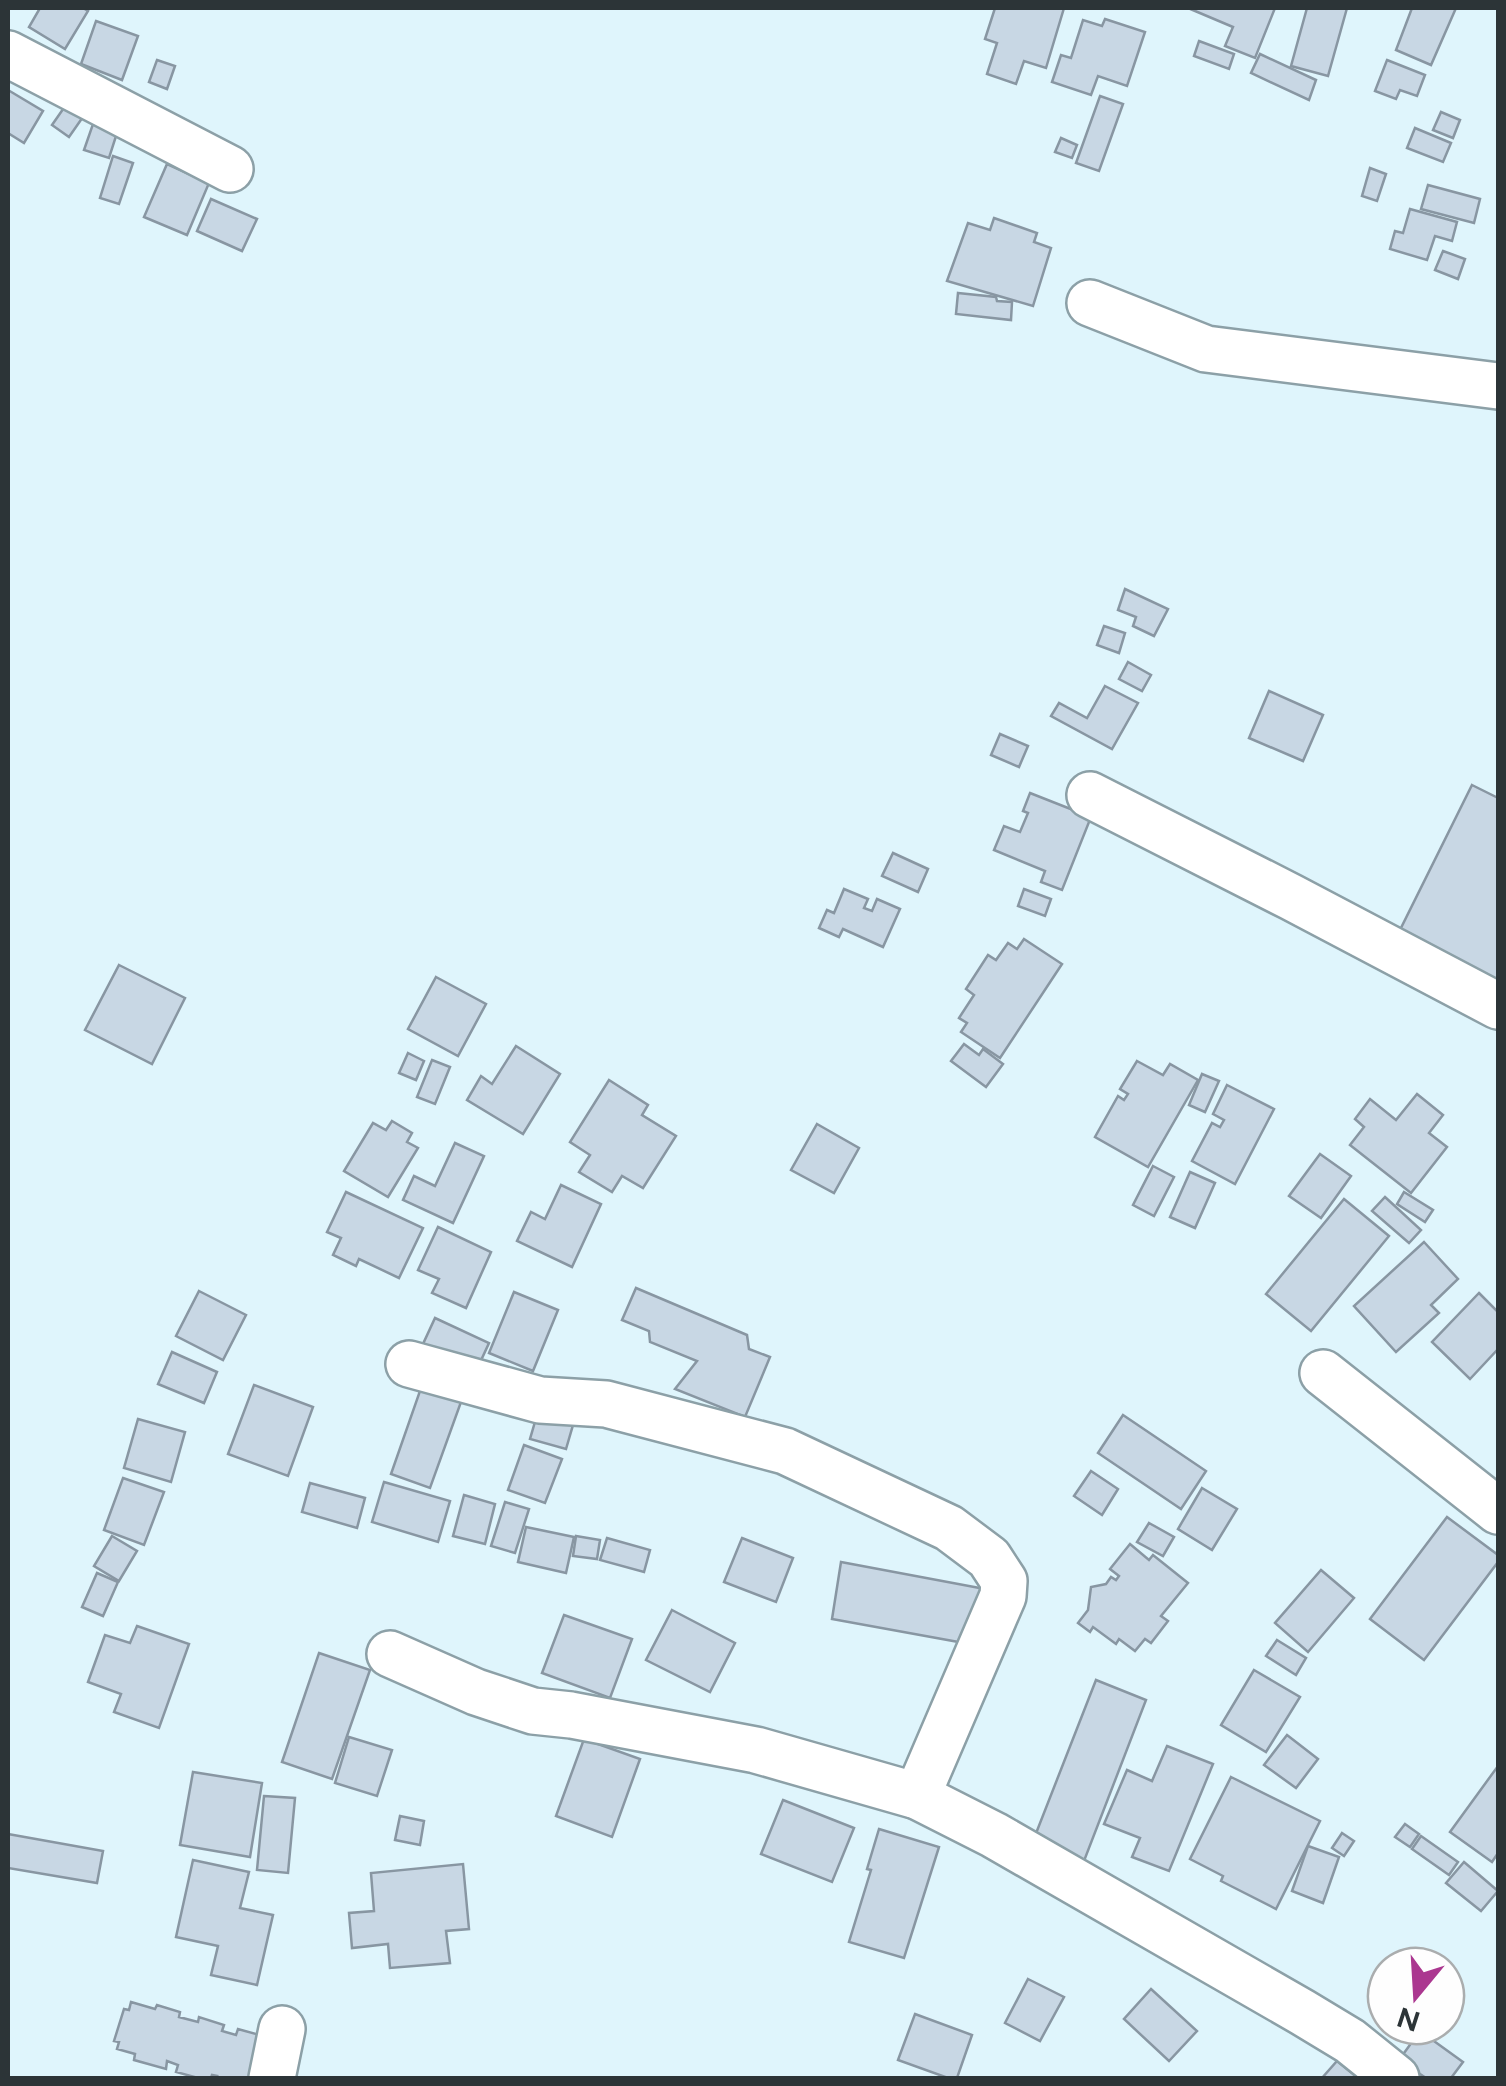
<svg xmlns="http://www.w3.org/2000/svg" width="1506" height="2086" viewBox="0 0 1506 2086" font-family="Figtree,sans-serif">
  <style>
    .building { fill: #c8d7e4; stroke: #8896a2; stroke-width: 2.5 }
    .lines { fill: none; stroke-linecap: round; stroke-linejoin: round }
    .minor-casing { stroke: #8ca0a7; stroke-width: 50 }
    .minor { stroke: #fff; stroke-width: 45 }
  </style>
  <rect width="100%" height="100%" fill="#dff5fc"/>
  <g class="building">
    <polygon points="40,8 83,8 88,11 65,49 29,27"/>
    <polygon points="995,8 1064,8 1046,68 1024,61 1016,84 987,74 997,43 985,39"/>
    <polygon points="1188,8 1275,8 1255,58 1225,46 1233,27"/>
    <polygon points="1307,8 1347,8 1328,76 1291,66"/>
    <polygon points="1412,8 1456,8 1431,65 1396,50"/>
    <polygon points="1105,19 1145,32 1127,86 1098,76 1091,95 1052,82 1061,55 1071,58 1083,20 1102,26"/>
    <polygon points="96,21 138,36 122,80 81,64"/>
    <polygon points="1199,41 1234,54 1229,69 1194,56"/>
    <polygon points="1260,54 1316,80 1309,100 1251,73"/>
    <polygon points="157,60 175,66 167,89 149,82"/>
    <polygon points="1387,60 1425,75 1417,96 1400,90 1396,99 1375,91"/>
    <polygon points="8,90 43,111 24,143 8,133"/>
    <polygon points="1100,96 1123,104 1099,171 1076,163"/>
    <polygon points="68,102 85,114 69,137 52,125"/>
    <polygon points="1441,112 1460,120 1453,138 1433,130"/>
    <polygon points="93,124 117,133 109,158 84,150"/>
    <polygon points="1415,128 1451,143 1443,162 1407,148"/>
    <polygon points="1061,138 1077,145 1072,158 1055,152"/>
    <polygon points="113,156 133,163 119,204 100,198"/>
    <polygon points="167,164 209,183 187,235 144,217"/>
    <polygon points="1370,168 1386,174 1377,201 1362,196"/>
    <polygon points="1428,185 1480,199 1474,223 1421,209"/>
    <polygon points="211,199 257,219 242,251 197,231"/>
    <polygon points="1410,209 1457,222 1452,241 1435,236 1427,260 1390,249 1395,231 1403,233"/>
    <polygon points="994,218 1037,233 1034,242 1051,248 1033,306 947,281 968,223 990,230"/>
    <polygon points="1443,251 1465,259 1458,279 1435,270"/>
    <polygon points="958,293 996,297 997,301 1012,302 1011,320 956,314"/>
    <polygon points="1125,589 1168,609 1154,636 1133,626 1136,617 1118,610"/>
    <polygon points="1104,626 1125,633 1119,653 1097,645"/>
    <polygon points="1128,662 1151,675 1142,691 1119,679"/>
    <polygon points="1105,686 1138,703 1112,749 1051,716 1059,703 1087,718"/>
    <polygon points="1269,691 1323,715 1303,761 1249,738"/>
    <polygon points="1000,734 1028,746 1019,767 991,755"/>
    <polygon points="1472,785 1498,798 1498,984 1398,934"/>
    <polygon points="1030,793 1091,817 1062,890 1041,882 1045,871 994,850 1004,826 1020,832 1028,813 1023,811"/>
    <polygon points="893,853 928,869 918,892 882,876"/>
    <polygon points="844,889 868,899 864,908 872,911 877,899 900,909 883,947 843,929 839,937 819,928 827,910 834,913"/>
    <polygon points="1024,889 1051,899 1045,916 1018,906"/>
    <polygon points="1024,939 1062,964 1000,1058 961,1032 967,1023 959,1018 974,995 966,989 988,955 996,960 1008,943 1017,949"/>
    <polygon points="119,965 185,998 152,1064 85,1030"/>
    <polygon points="436,977 486,1004 458,1056 408,1029"/>
    <polygon points="964,1044 979,1055 983,1049 1003,1064 986,1087 951,1061"/>
    <polygon points="516,1046 560,1074 523,1134 467,1100 481,1076 492,1084"/>
    <polygon points="408,1053 424,1061 416,1080 399,1073"/>
    <polygon points="432,1060 450,1067 435,1104 417,1097"/>
    <polygon points="1137,1061 1163,1075 1170,1064 1198,1080 1148,1167 1095,1137 1118,1096 1124,1100 1128,1094 1120,1089"/>
    <polygon points="1202,1074 1219,1081 1205,1112 1189,1105"/>
    <polygon points="609,1080 648,1105 642,1115 676,1136 643,1188 622,1176 612,1192 579,1172 590,1155 570,1142"/>
    <polygon points="1227,1085 1274,1109 1235,1184 1192,1161 1212,1123 1220,1127 1224,1120 1213,1114"/>
    <polygon points="1417,1094 1443,1115 1429,1133 1447,1147 1411,1193 1350,1145 1364,1127 1355,1119 1370,1099 1396,1120"/>
    <polygon points="392,1121 412,1133 407,1142 418,1148 388,1197 344,1171 373,1123 386,1130"/>
    <polygon points="817,1124 859,1148 834,1193 791,1170"/>
    <polygon points="455,1143 484,1156 453,1223 403,1200 414,1176 435,1186"/>
    <polygon points="1320,1154 1351,1176 1321,1218 1289,1196"/>
    <polygon points="1153,1166 1174,1177 1154,1216 1133,1205"/>
    <polygon points="1190,1172 1215,1183 1195,1228 1170,1217"/>
    <polygon points="561,1185 601,1204 572,1267 517,1241 531,1212 545,1219"/>
    <polygon points="346,1192 423,1228 399,1278 359,1259 356,1266 333,1255 341,1238 327,1232"/>
    <polygon points="1404,1192 1433,1210 1425,1222 1397,1204"/>
    <polygon points="1385,1197 1421,1230 1409,1243 1372,1211"/>
    <polygon points="1344,1199 1389,1236 1311,1331 1266,1294"/>
    <polygon points="438,1227 491,1252 466,1308 432,1293 439,1279 418,1270"/>
    <polygon points="1424,1242 1458,1279 1431,1305 1439,1313 1396,1352 1354,1306"/>
    <polygon points="636,1288 747,1335 749,1349 770,1357 745,1417 675,1389 697,1361 650,1342 649,1331 622,1320"/>
    <polygon points="199,1291 246,1315 223,1360 176,1336"/>
    <polygon points="514,1292 558,1310 533,1371 489,1353"/>
    <polygon points="1479,1293 1498,1312 1498,1349 1470,1379 1432,1342"/>
    <polygon points="435,1318 489,1343 477,1369 423,1344"/>
    <polygon points="172,1352 217,1372 204,1403 158,1384"/>
    <polygon points="254,1385 313,1407 288,1476 228,1454"/>
    <polygon points="421,1388 461,1402 430,1488 391,1474"/>
    <polygon points="537,1415 573,1425 566,1449 530,1439"/>
    <polygon points="1123,1415 1206,1471 1181,1509 1098,1453"/>
    <polygon points="138,1419 185,1432 171,1482 124,1468"/>
    <polygon points="524,1445 562,1459 545,1503 508,1490"/>
    <polygon points="1091,1471 1118,1489 1102,1515 1074,1496"/>
    <polygon points="123,1478 164,1492 144,1545 104,1530"/>
    <polygon points="384,1482 450,1501 438,1542 372,1522"/>
    <polygon points="310,1483 365,1498 357,1528 302,1512"/>
    <polygon points="1202,1488 1237,1509 1212,1550 1178,1529"/>
    <polygon points="464,1495 495,1504 485,1544 453,1536"/>
    <polygon points="505,1502 529,1509 515,1553 491,1546"/>
    <polygon points="1447,1517 1498,1555 1498,1562 1424,1660 1370,1619"/>
    <polygon points="1149,1523 1174,1537 1163,1556 1137,1542"/>
    <polygon points="526,1527 574,1537 566,1573 518,1562"/>
    <polygon points="112,1536 137,1551 119,1581 94,1566"/>
    <polygon points="576,1536 600,1540 597,1559 573,1556"/>
    <polygon points="607,1538 650,1550 644,1572 600,1560"/>
    <polygon points="742,1538 793,1558 776,1602 724,1582"/>
    <polygon points="1130,1544 1149,1560 1153,1555 1188,1583 1161,1616 1168,1621 1151,1643 1145,1639 1135,1651 1119,1639 1116,1644 1093,1627 1090,1632 1078,1623 1088,1610 1091,1587 1106,1584 1111,1577 1116,1580 1119,1576 1110,1569"/>
    <polygon points="841,1562 985,1589 975,1645 832,1619"/>
    <polygon points="1321,1570 1354,1598 1308,1652 1275,1623"/>
    <polygon points="97,1573 118,1582 103,1616 82,1607"/>
    <polygon points="672,1610 735,1643 710,1692 646,1660"/>
    <polygon points="564,1615 632,1639 610,1698 542,1673"/>
    <polygon points="137,1626 189,1644 159,1728 114,1712 121,1694 88,1682 105,1635 130,1643"/>
    <polygon points="1277,1640 1306,1658 1296,1675 1266,1656"/>
    <polygon points="319,1653 370,1670 332,1779 282,1762"/>
    <polygon points="1254,1670 1300,1697 1266,1752 1221,1725"/>
    <polygon points="1096,1680 1146,1700 1084,1861 1033,1841"/>
    <polygon points="1287,1735 1318,1759 1296,1788 1264,1765"/>
    <polygon points="349,1737 392,1750 377,1796 335,1783"/>
    <polygon points="584,1739 640,1759 612,1837 556,1816"/>
    <polygon points="1167,1746 1213,1764 1169,1871 1132,1857 1140,1838 1104,1824 1127,1770 1152,1781"/>
    <polygon points="1498,1766 1498,1853 1492,1862 1450,1832"/>
    <polygon points="193,1772 262,1783 250,1857 180,1845"/>
    <polygon points="1231,1777 1320,1821 1276,1909 1221,1881 1223,1876 1190,1859"/>
    <polygon points="264,1796 295,1798 288,1873 257,1870"/>
    <polygon points="783,1800 854,1828 832,1882 761,1854"/>
    <polygon points="400,1816 424,1821 420,1845 395,1840"/>
    <polygon points="1405,1824 1419,1834 1410,1847 1395,1837"/>
    <polygon points="879,1829 939,1847 904,1958 849,1942 871,1870 867,1869"/>
    <polygon points="1342,1833 1354,1841 1344,1856 1332,1848"/>
    <polygon points="8,1834 103,1851 97,1883 8,1868"/>
    <polygon points="1421,1836 1458,1862 1449,1875 1412,1849"/>
    <polygon points="1308,1846 1339,1857 1323,1903 1292,1891"/>
    <polygon points="193,1860 249,1872 240,1908 273,1915 257,1985 211,1975 218,1946 176,1937"/>
    <polygon points="1464,1862 1498,1891 1481,1911 1446,1883"/>
    <polygon points="463,1864 469,1929 446,1931 450,1963 390,1968 388,1944 352,1948 349,1913 374,1911 371,1873"/>
    <polygon points="1028,1979 1064,1997 1040,2041 1005,2023"/>
    <polygon points="1151,1989 1197,2031 1169,2061 1124,2019"/>
    <polygon points="131,2002 155,2009 157,2005 180,2012 179,2017 198,2022 199,2017 224,2025 222,2031 236,2035 238,2029 263,2036 250,2078 216,2078 217,2076 212,2075 211,2078 198,2078 176,2072 178,2065 167,2061 166,2069 134,2060 135,2054 117,2049 119,2042 114,2041 124,2009 129,2010"/>
    <polygon points="915,2014 972,2035 957,2078 948,2078 898,2060"/>
    <polygon points="1420,2031 1463,2062 1451,2078 1426,2078 1399,2060"/>
    <polygon points="1337,2061 1358,2078 1322,2078"/>
  </g>
  <g class="lines">
    <g class="minor-casing">
      <g id="minor">
        <polyline points="8,54 230,169"/>
        <polyline points="1090,303 1206,349 1498,386"/>
        <polyline points="1090,795 1291,897 1498,1006"/>
        <polyline points="409,1364 540,1400 606,1404 785,1451 949,1528 989,1558 1004,1581 1003,1596 917,1796"/>
        <polyline points="1323,1373 1498,1511"/>
        <polyline points="390,1654 476,1692 533,1711 571,1715 756,1750 917,1796 994,1835 1302,2012 1350,2041 1396,2078"/>
        <polyline points="272,2078 282,2029"/>
      </g>
    </g>
    <use href="#minor" class="minor"/>
  </g>
  <rect width="1506" height="2086" fill="none" stroke="#2c3437" stroke-width="20"/>
  <g transform="translate(1416 1996) rotate(198)"><circle r="48" fill="#fefefe" stroke="#aaadae" stroke-width="2.5"/>
  <path d="M0-8L18 38L0 25L-18 38Z" fill="#ab3790"/>
  <text y="-15" font-size="28" font-weight="bold" text-anchor="middle" fill="#2c3437">N</text>
  </g>
</svg>
